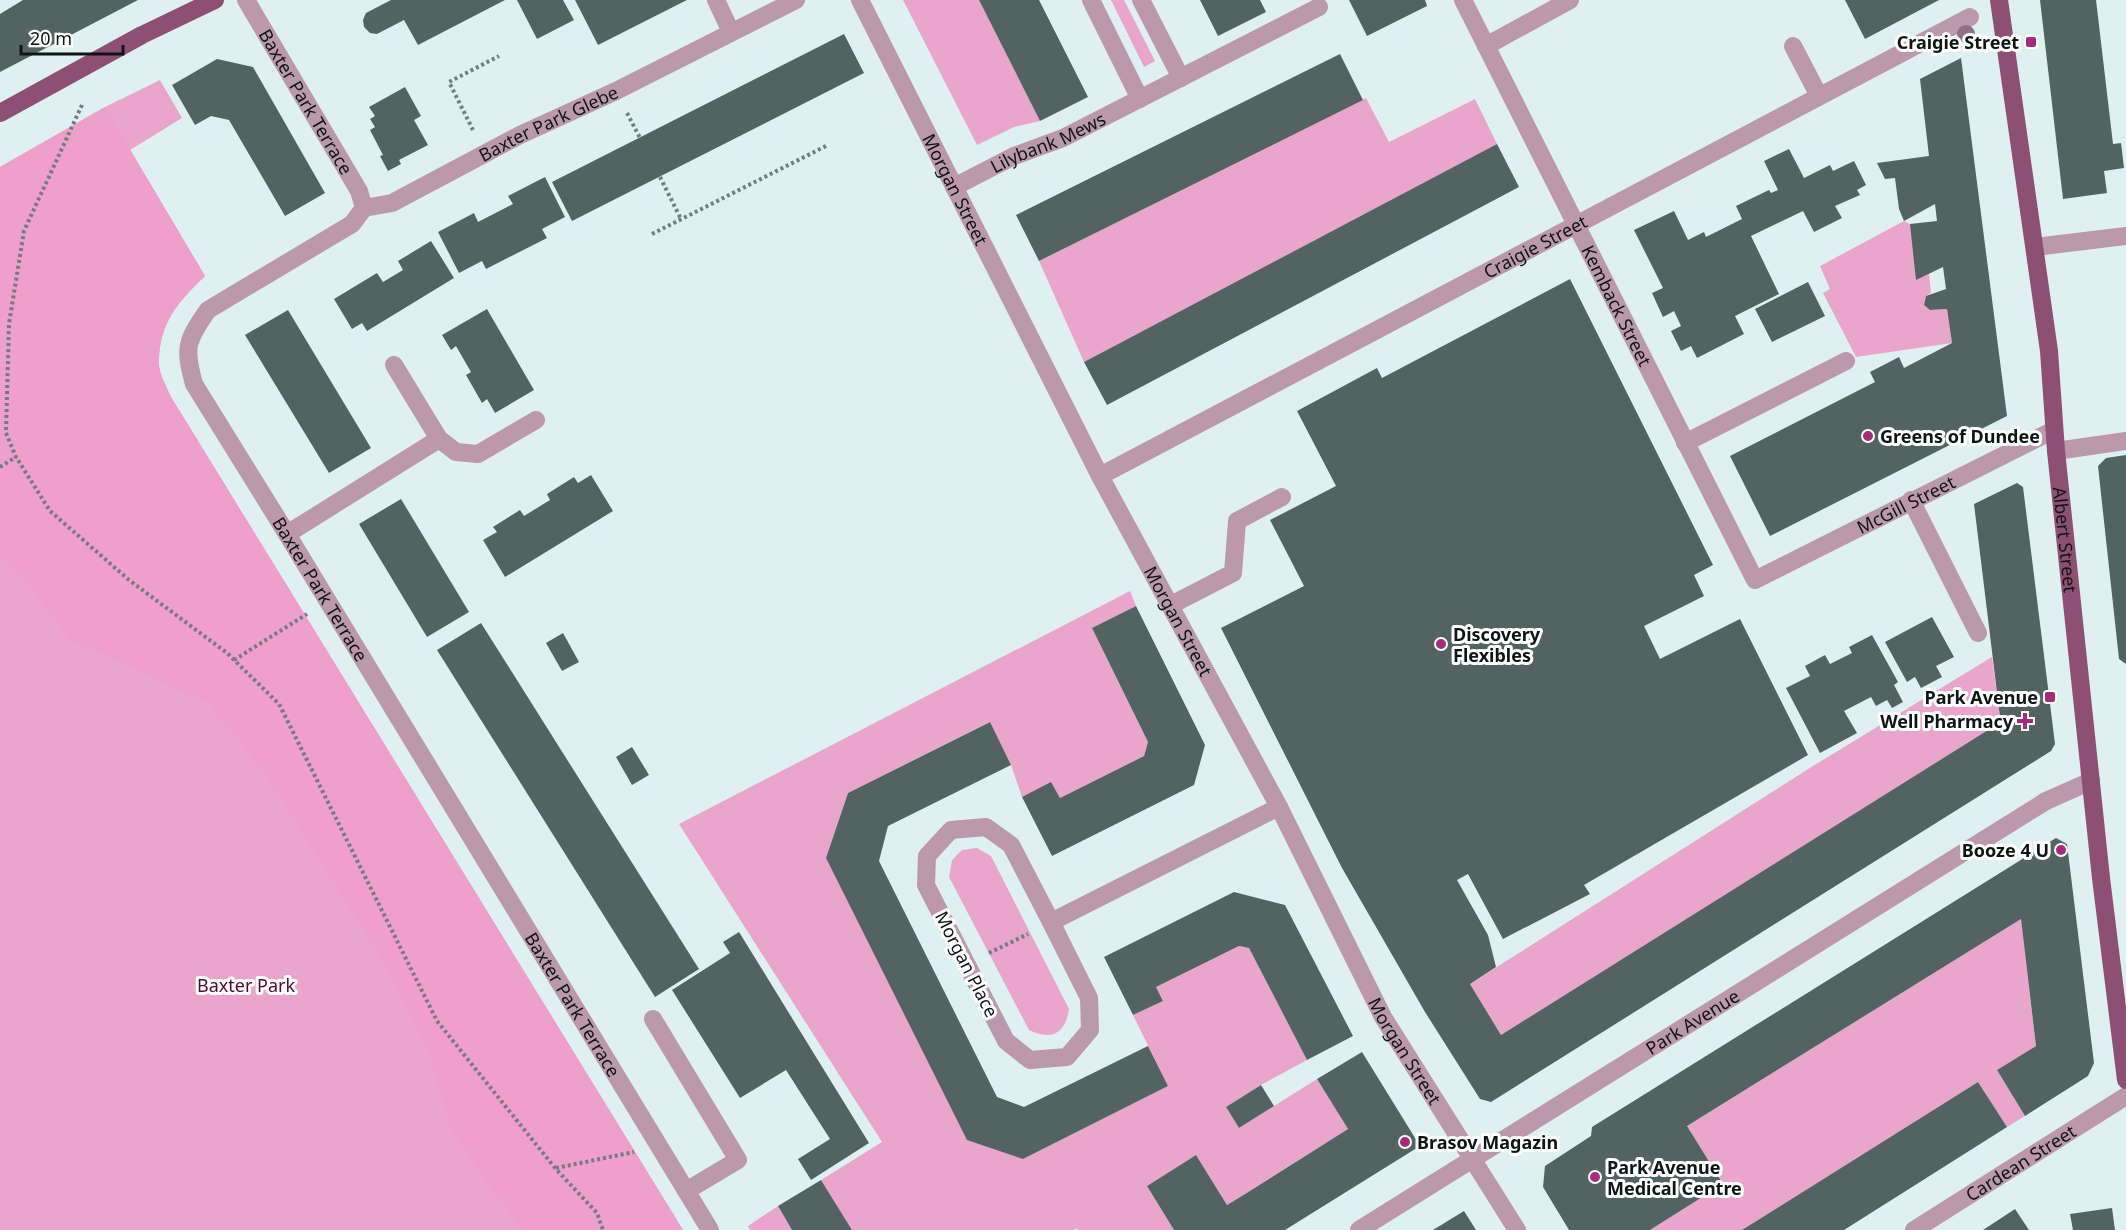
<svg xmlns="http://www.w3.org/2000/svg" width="2126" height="1230" viewBox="0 0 2126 1230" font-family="'Noto Sans',sans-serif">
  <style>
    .green { fill: #e9a5cb }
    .forest { fill: #ef9fcc }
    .building { fill: #526362 }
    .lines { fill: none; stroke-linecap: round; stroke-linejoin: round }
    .path { stroke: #717e7d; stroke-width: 4; stroke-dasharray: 3 3; stroke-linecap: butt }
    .minor { stroke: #bb98ab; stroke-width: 18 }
    .major { stroke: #8d5074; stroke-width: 18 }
    .tree { fill: #8f718b }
    .poi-dot { fill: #a72b7d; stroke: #fff; stroke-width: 2 }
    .labels { text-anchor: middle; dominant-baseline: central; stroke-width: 6; stroke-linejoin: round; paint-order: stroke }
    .poi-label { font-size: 18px; font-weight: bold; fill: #0f1515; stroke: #fff; text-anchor: end }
    .street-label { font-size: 18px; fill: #0f1515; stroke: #fff }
    .park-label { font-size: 18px; fill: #4f0838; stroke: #fff }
  </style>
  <rect width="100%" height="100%" fill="#def1f0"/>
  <g class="green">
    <polygon points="903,0 979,0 1040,121 1014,127 977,145"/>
    <polygon points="1111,0 1124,0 1155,61 1144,67"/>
    <path d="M160,80l22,38 -52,32 75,126c-28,27 -47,48 -46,90 1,9 8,22 12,31l512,833h-683v-1063l105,-60z"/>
    <polygon points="1366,98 1389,142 1475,99 1497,144 1084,362 1039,261"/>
    <polygon points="1904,221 1910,224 1929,274 1931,293 1926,296 1924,305 1931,310 1947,309 1952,343 1856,357 1823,293 1830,289 1820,266"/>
    <polygon points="1130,591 1136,606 1092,628 1148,742 1144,756 1060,798 1051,783 1022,797 1011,765 989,722 848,793 826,858 1023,1159 1168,1086 1133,1015 1163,1001 1156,987 1239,946 1249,948 1307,1060 1261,1085 1226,1107 1239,1128 1317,1079 1348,1129 1227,1205 1196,1155 1147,1186 1174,1230 1078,1230 1077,1228 1074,1230 852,1230 821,1180 882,1142 679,824"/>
    <polygon points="1992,657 2000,717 1996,725 1501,1035 1470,984 1813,766"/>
    <path d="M977,848l14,8 78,153c-4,25 -17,32 -40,21l-80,-153 3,-17 10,-10z"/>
    <polygon points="2021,919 2036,1046 1997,1070 2025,1116 2007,1127 1978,1082 1742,1230 1650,1230 1723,1184 1687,1126"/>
    <polygon points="778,1206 792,1230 750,1230 748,1226"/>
  </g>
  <path class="forest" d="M105,107l100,169c-28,27 -47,48 -46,90 1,9 8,22 12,31l512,833h-160l-29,-38 -43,-64 -21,-74 -42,-85 -123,-196 -57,-70 -139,-64 -44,-58 -25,-27v-387z"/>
  <g class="building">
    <polygon points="23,0 138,0 0,72 0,14"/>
    <polygon points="391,0 505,0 418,45 404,20 377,34 370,33 364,27 363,20 366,13"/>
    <polygon points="517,0 563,0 574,20 537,39"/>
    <polygon points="575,0 687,0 598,45"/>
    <polygon points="979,0 1039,0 1088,97 1040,121"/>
    <polygon points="1200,0 1260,0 1266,12 1218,36"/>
    <polygon points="1349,0 1425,0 1427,6 1367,36"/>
    <polygon points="1845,0 1939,0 1865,39"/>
    <polygon points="2040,0 2096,0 2113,144 2121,143 2124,168 2104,171 2107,193 2063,199"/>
    <polygon points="844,34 864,73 572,221 552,182"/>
    <polygon points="1340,54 1363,100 1039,261 1016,215"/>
    <polygon points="1961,58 2007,416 1770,536 1730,456 1875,382 1870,372 1899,357 1904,368 1952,343 1947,309 1930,310 1924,305 1926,296 1946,289 1943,267 1916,280 1910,224 1937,221 1935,204 1904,221 1899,209 1895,178 1885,179 1877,163 1929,156 1920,79"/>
    <polygon points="217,59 253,67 325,193 285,216 229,120 211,116 195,125 172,85"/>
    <polygon points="405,87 421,116 414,120 428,145 399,160 401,164 388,171 380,156 383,155 370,130 375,127 370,119 375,116 369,107"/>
    <polygon points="1497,144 1519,187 1107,405 1084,362"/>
    <polygon points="1789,149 1804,178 1830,165 1833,171 1854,161 1866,185 1857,190 1860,195 1835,206 1842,218 1814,232 1803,211 1751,236 1779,294 1735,316 1744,334 1697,358 1691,346 1681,351 1671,331 1681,326 1674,311 1663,317 1652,293 1663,288 1634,230 1674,211 1688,240 1704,232 1706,237 1742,219 1736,206 1769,190 1771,193 1778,190 1764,161"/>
    <polygon points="545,177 565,217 542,229 547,238 486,269 482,261 459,273 438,232 474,213 478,222 513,204 508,196"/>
    <polygon points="431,241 454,278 367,331 362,323 352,329 334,299 377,273 383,282 403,270 398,261"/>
    <polygon points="1570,279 1713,565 1694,575 1704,596 1644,626 1660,659 1740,619 1808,755 1584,885 1590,894 1503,939 1468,874 1457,880 1488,935 1496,967 1470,984 1501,1035 1996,725 2000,717 1974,504 2017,483 2023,487 2055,744 2051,751 1491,1102 1480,1099 1425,1012 1342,868 1221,628 1304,586 1270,520 1336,486 1297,411 1377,368 1382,378"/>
    <polygon points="1808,282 1825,316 1772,342 1755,309"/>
    <polygon points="487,309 534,390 495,413 487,399 482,403 466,375 471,372 456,346 451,350 442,335"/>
    <polygon points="288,310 371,448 329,473 245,335"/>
    <polygon points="2126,455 2126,664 2119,659 2098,466 2106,458"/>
    <polygon points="591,475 613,511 505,577 483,540 497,532 493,527 520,510 524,516 550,500 547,494 574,477 578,483"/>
    <polygon points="401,499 469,612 427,637 359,524"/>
    <polygon points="1136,606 1205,745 1194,785 1052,856 1022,797 1051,782 1060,798 1144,756 1148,742 1092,628"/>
    <polygon points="1932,617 1954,657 1936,666 1942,677 1921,688 1915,677 1907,682 1885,642"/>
    <polygon points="481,623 699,969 655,997 437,650"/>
    <polygon points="563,633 579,662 562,671 546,643"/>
    <polygon points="1872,635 1898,682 1894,685 1903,702 1892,708 1887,700 1876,706 1871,697 1844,711 1857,733 1820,753 1786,688 1810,676 1805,666 1825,655 1830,664 1852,653 1849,647"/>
    <polygon points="990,722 1011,765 888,826 879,861 997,1097 1024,1107 1148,1046 1168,1086 1023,1159 967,1140 826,858 848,793"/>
    <polygon points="632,747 649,775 632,785 616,757"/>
    <polygon points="2056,838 2067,844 2094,1063 2088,1076 2025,1116 1997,1070 2036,1046 2021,919 1687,1126 1723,1184 1650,1230 1569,1230 1543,1187 1545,1166 1591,1136 1592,1127"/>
    <polygon points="1234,892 1285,905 1353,1036 1307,1060 1249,948 1239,946 1156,987 1163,1001 1133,1015 1104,957"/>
    <polygon points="739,932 869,1143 811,1180 798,1159 830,1139 786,1070 740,1098 672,990 730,953 723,942"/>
    <polygon points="1362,1052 1420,1146 1285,1230 1174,1230 1147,1186 1196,1155 1227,1205 1245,1194 1348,1129 1317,1079"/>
    <polygon points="1978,1082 2007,1127 1844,1230 1742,1230"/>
    <polygon points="1261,1085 1274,1106 1239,1128 1226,1107"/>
    <polygon points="821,1180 852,1230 792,1230 778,1206"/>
    <polygon points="2112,1208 2115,1230 2073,1230 2070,1214"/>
    <polygon points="2015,1209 2029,1230 1983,1230"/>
    <polygon points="1464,1211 1476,1230 1433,1230"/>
  </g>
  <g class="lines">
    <g class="path">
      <polyline points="82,105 24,231 9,324 6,433 16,457 50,511 129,580 227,653 279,704 437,1021 555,1168 597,1213 603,1230"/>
      <polyline points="627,113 640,138"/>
      <polyline points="473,130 449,82 499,56"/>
      <polyline points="660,177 681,219"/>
      <polyline points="652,234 826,146"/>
      <polyline points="0,467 16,457"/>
      <polyline points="234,660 307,614"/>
      <polyline points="989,953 1028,934"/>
      <polyline points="556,1168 634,1152"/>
    </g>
    <g class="minor">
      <path id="s1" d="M246,0l113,191 5,17 -12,16 -144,86c-22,31 -24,38 -14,74l93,150 423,696"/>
      <polyline points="716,0 731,32"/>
      <path id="s2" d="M860,0l240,476 179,331 104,210 134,213"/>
      <polyline points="1091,0 1140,99"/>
      <polyline points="1141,0 1181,78"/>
      <path id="s3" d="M1463,0l292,580 299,-150"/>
      <polyline points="1486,46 1570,0"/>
      <polyline points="1793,46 1819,96"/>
      <path id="s4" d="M954,187l60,-31 49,-18 256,-131"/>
      <path id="s5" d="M364,208l28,-5 128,-68 96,-44 180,-91"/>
      <polyline points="2035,247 2126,236"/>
      <polyline points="394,365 439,439"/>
      <polyline points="1685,443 1846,361"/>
      <polyline points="2056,451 2126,441"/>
      <path id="s6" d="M1100,476l870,-459"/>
      <polyline points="1911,500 1978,633"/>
      <polyline points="287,534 439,439 456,452 478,454 536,420"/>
      <polyline points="1171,605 1233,573 1237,521 1282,497"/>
      <polygon points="986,827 1011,845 1051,922 1089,998 1090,1030 1067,1057 1030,1060 1006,1041 926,885 927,856 951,830"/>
      <polyline points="1051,922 1279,807"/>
      <polyline points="653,1019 738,1160 686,1191"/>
      <path id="s7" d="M1359,1230l687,-429 45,-20"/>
      <path id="s8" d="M1914,1230l212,-134"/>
    </g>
    <g class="major">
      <path id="s9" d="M1999,0l50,351 7,100 45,427 25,202"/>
      <polyline points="0,113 142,35 215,0"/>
    </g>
  </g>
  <circle class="tree" cx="1966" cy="34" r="9"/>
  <g class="poi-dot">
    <rect x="2025" y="36" width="12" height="12" rx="3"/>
    <circle cx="1868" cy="436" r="6"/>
    <circle cx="1441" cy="644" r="6"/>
    <rect x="2044" y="691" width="12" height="12" rx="3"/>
    <path d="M2022 712h6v6h6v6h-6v6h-6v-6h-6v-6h6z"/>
    <circle cx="2061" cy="850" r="6"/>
    <circle cx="1405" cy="1142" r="6"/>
    <circle cx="1595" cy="1177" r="6"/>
  </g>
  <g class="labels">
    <g class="poi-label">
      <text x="2019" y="42">Craigie Street</text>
      <text x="1880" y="436" text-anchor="start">Greens of Dundee</text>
      <text x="1453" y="634" text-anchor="start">Discovery<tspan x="1453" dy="21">Flexibles</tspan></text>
      <text x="2038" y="697">Park Avenue</text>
      <text x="2013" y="721">Well Pharmacy</text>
      <text x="2049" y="850">Booze 4 U</text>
      <text x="1417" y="1142" text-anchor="start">Brasov Magazin</text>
      <text x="1607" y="1167" text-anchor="start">Park Avenue<tspan x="1607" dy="21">Medical Centre</tspan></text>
    </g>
    <g class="street-label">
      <text stroke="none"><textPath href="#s1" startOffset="118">Baxter Park Terrace</textPath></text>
      <text stroke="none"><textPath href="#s5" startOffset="204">Baxter Park Glebe</textPath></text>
      <text stroke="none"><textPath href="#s4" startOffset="104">Lilybank Mews</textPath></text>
      <text stroke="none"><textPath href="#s2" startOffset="212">Morgan Street</textPath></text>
      <text stroke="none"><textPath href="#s6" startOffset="492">Craigie Street</textPath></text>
      <text stroke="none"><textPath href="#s3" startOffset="342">Kemback Street</textPath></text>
      <text stroke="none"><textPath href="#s3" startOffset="818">McGill Street</textPath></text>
      <text stroke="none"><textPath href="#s9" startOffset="544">Albert Street</textPath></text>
      <text stroke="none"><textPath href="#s1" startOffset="748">Baxter Park Terrace</textPath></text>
      <text stroke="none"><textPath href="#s2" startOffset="698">Morgan Street</textPath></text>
      <text transform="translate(967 964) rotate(63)">Morgan Place</text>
      <text stroke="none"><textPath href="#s1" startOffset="1234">Baxter Park Terrace</textPath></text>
      <text stroke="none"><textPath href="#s7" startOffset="393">Park Avenue</textPath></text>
      <text stroke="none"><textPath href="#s2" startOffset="1184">Morgan Street</textPath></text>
      <text stroke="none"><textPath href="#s8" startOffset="126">Cardean Street</textPath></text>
    </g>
    <g class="park-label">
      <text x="246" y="985">Baxter Park</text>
    </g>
  </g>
  <path d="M21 45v9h102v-9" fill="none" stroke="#0f1515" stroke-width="3"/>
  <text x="30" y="45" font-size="18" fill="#0f1515" stroke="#ffffff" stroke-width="4.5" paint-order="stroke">20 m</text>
</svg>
